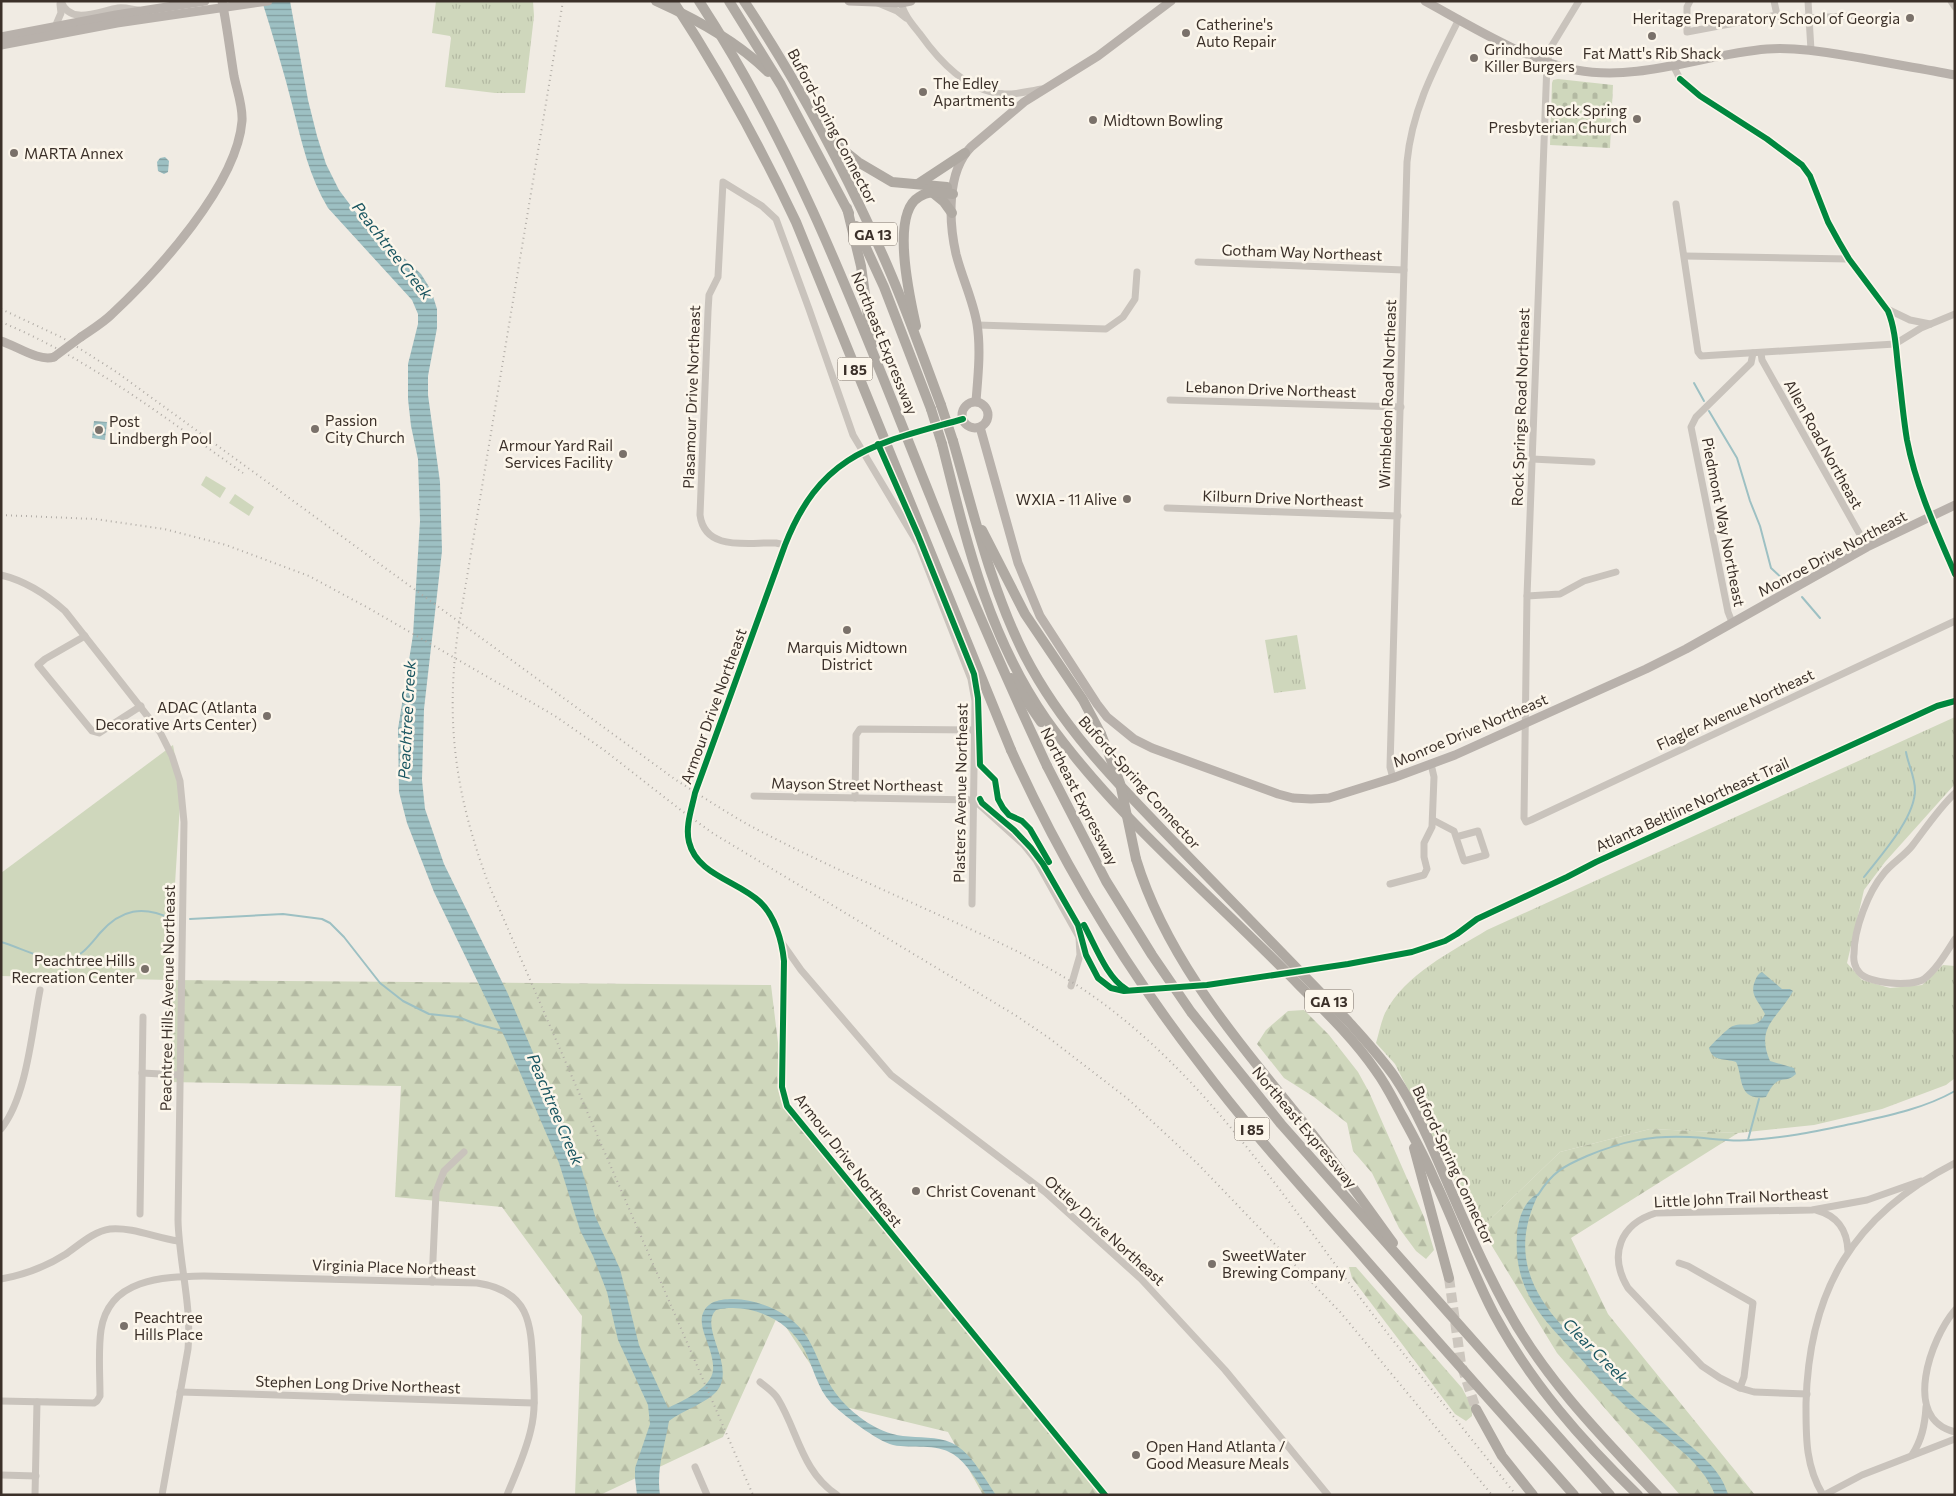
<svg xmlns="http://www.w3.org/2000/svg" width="1956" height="1496" viewBox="0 0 1956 1496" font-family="Commissioner,sans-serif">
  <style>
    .grass { fill: url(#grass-tufts) }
    .forest { fill: url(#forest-firs) }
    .cemetery { fill: url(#cemetery-stones) }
    .park { fill: #cfd7bc }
    .water { fill: url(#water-rules) }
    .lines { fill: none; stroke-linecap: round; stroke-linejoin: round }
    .stream { stroke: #9dc0c3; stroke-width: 2 }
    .highway-tunnel { stroke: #ccc6be; stroke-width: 10; stroke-dasharray: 10 5; stroke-linecap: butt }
    .minor { stroke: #c9c3bc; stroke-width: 7 }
    .major { stroke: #b8b1ab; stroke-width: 9 }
    .highway { stroke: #afa9a2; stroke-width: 10 }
    .rail { stroke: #b1aca6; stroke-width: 2; stroke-dasharray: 1 4; stroke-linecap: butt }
    .major-bridge { stroke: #b8b1ab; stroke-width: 9 }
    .highway-bridge { stroke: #afa9a2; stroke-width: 10 }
    .cycleway-casing { stroke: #fcf6eb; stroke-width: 9 }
    .cycleway { stroke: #00873e; stroke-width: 6 }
    .poi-dot { fill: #7a716a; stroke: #fcf6eb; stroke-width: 2 }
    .labels { text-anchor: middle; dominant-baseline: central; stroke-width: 5; stroke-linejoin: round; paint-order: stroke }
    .shield { fill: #fcf6eb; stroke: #756b63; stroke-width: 1 }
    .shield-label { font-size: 14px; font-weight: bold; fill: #3b3029 }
    .poi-label { font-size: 15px; fill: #3b3029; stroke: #fcf6eb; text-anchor: start }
    .street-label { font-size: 15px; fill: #3b3029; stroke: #fcf6eb }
    .water-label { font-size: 16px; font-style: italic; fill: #1a5661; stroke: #fcf6eb }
  </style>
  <defs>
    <pattern id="grass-tufts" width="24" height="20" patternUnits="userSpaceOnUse" patternTransform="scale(1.25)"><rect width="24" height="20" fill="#cfd7bc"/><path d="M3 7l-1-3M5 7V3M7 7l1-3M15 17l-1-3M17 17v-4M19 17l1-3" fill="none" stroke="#b3b9a2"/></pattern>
    <pattern id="forest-firs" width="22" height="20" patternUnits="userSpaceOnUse" patternTransform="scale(1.25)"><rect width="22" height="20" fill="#cfd7bc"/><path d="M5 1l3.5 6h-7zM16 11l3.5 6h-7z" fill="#b3b9a2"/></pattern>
    <pattern id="cemetery-stones" width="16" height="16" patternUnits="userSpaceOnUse" patternTransform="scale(1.25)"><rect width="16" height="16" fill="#cfd7bc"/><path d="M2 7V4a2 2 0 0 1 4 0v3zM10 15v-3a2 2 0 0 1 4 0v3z" fill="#b3b9a2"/></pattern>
    <pattern id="water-rules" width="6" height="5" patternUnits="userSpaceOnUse" patternTransform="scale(1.25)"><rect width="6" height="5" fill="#9dc0c3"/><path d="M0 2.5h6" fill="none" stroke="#819c9e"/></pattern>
  </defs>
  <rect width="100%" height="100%" fill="#f0ebe3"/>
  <g class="grass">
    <polygon points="436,1 533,1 534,16 525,93 495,93 445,87 451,38 450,36 432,33"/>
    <polygon points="1297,635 1306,689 1274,693 1265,640"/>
    <path d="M1955,717v67l-70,78 -21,28 -17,73 15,17 28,8 32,-3 21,-20 12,1v112l-9,7 -64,24 -68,16 -76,8 -88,-4 -90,23 -79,76 -16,-27 -70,-137 -19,-21c3,-10 5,-21 9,-30 20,-39 66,-61 102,-83z"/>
  </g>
  <g class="forest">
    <polygon points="169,980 771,985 786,1109 1100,1495 983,1495 948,1432 837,1405 778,1315 723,1437 600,1495 575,1495 582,1316 502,1207 395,1197 401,1086 167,1082"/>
    <polygon points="1304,1010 1329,1035 1358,1072 1369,1092 1424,1217 1434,1250 1426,1259 1416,1251 1399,1228 1372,1173 1353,1151 1347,1123 1314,1097 1284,1078 1257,1044 1266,1030 1288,1011"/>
    <polygon points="1650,1129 1738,1133 1571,1238 1608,1314 1755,1495 1680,1495 1557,1353 1481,1228 1560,1152"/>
    <polygon points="1349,1267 1356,1267 1462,1388 1472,1407 1472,1416 1466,1421 1455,1414 1352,1278"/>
  </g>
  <polygon class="cemetery" points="1558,79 1613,85 1610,148 1550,145 1552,83 1553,80"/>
  <g class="park">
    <polygon points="206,476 226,488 220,498 201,485"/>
    <polygon points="235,494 254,507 249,516 229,503"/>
    <polygon points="173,745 181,788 169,980 1,976 1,873"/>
  </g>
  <g class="water">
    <path d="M262,1h28l18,99 9,36 9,28 13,26 18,24 64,60 10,16 6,19v19l-9,48v19l12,87 2,69 -18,158 -2,71 3,29 19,55 64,130 71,166 16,56 25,53 19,76 29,63c14,-7 44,-20 45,-38 1,-12 -5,-25 -9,-37 -2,-7 -4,-15 0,-22 6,-11 19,-12 30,-12 27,1 59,15 73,38 10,16 15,35 25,51 15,23 44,45 71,48 16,2 34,0 49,7 20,10 32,35 44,52h-10c-9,-14 -19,-32 -33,-41 -18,-11 -40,-5 -60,-9 -16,-4 -50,-30 -62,-42 -14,-15 -18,-37 -27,-54 -16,-30 -55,-47 -88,-39 -18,18 22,57 0,82 -10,11 -34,19 -47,29 -4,24 -13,49 -9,74h-23l-2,-17v-10l15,-44 -2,-19 -30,-65 -11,-48 -14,-36 -13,-26 -21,-67 -53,-123 -72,-148 -27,-69 -8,-31 -1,-63 15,-94 7,-114 -2,-62 -7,-33 -3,-27v-35l10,-40v-10l-6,-14 -84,-92c-19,-32 -26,-65 -35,-100 -9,-36 -20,-72 -31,-107z"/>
    <polygon points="165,157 169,161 168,172 164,174 158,171 157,162 160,158"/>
    <polygon points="94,421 107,422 105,440 92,438"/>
    <path d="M1762,972l20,17h8l3,2c-15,28 -38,35 -23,70l24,7 2,6c-12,12 -17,-4 -30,23 -29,5 -23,-22 -30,-35 -12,-4 -23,0 -27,-14 3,-4 20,-21 24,-22 11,-5 24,5 32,-12 -6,-13 -16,-19 -10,-33 2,-5 3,-7 7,-9z"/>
    <path d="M1539,1193c-26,52 -14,93 25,135 11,11 23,19 34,30 7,7 12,17 19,24 18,17 38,33 57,50 20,17 48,37 54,63h-13c-13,-35 -51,-57 -79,-80 -21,-17 -38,-37 -56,-57 -36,-38 -67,-66 -63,-124 1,-15 7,-34 22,-41z"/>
  </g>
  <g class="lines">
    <g class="stream">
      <polyline points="1694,383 1704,401"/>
      <polyline points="1709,411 1737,458 1750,501 1760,526 1771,568 1785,581"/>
      <polyline points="1802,597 1820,618"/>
      <polyline points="1686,807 1691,817"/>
      <path d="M1864,877c17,-22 51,-59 51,-87 0,-13 -7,-26 -9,-38"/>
      <polyline points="190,919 283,914 322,919 330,923 344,937 380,983 403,1001 429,1014 458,1017 476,1024 503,1031"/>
      <path d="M1,942c18,5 46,20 63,18 17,-2 25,-14 36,-27 21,-24 43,-28 72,-14"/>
      <polyline points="1748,1140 1759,1099"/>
      <path d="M1538,1195c14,-23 26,-29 49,-39 36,-15 64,-21 103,-19 20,1 40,5 60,3 35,-2 67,-9 101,-16 36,-8 72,-15 104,-33"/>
    </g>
    <polyline class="highway-tunnel" points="1449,1278 1461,1364 1476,1409"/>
    <g class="minor">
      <path d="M61,1c9,25 38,10 57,7 6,-1 13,1 20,2"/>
      <path d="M901,1c2,13 11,23 19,33 20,28 47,57 83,60 13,1 26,-3 39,-5"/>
      <polyline points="1579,1 1551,47 1547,63 1527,596 1524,818 1526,822 1531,820 1955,621"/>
      <polyline points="1690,1 1687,7 1687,32 1777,15"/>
      <polyline points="1774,1 1777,15"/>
      <polyline points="1808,1 1811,50"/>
      <polyline points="1951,1 1955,7"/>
      <polyline points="878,3 897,11 906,18"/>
      <polyline points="1777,15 1783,19 1850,16"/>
      <polyline points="55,27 61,13 60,4"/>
      <path d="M1673,65l7,14 20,17 67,43 35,26 8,11 18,46 11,20 10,17 39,52c7,17 8,37 10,56 3,24 5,49 9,73 9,47 29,90 48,134"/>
      <polyline points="1002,94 1016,109"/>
      <polyline points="1676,204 1698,352 1701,356 1895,344 1921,328 1955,314"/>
      <polyline points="1685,256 1849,259"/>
      <polyline points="1198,262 1404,270"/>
      <polyline points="1885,308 1910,320 1930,324"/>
      <polyline points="977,325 1106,329 1123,317 1135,299 1137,272"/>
      <polyline points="1761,353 1762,360 1867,547"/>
      <polyline points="1170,400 1401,407"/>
      <path d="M963,419c-87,25 -141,32 -178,126l-90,248c-3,15 -10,33 -6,49 8,33 49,39 71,60 15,14 22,39 24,59l-2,126 5,19 318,389"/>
      <polyline points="1532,459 1592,462"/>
      <polyline points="1167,508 1398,516"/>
      <path d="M785,545l-9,-2c-28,-1 -71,9 -76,-28l8,-204 1,-16 9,-18 5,-95 39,24 14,13 33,90 44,126 65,109 53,135 4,22 -3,203"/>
      <path d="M1,575c25,6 45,19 64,36l95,121 12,24 8,25 4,41 -6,398c1,43 14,85 10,129l-26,146"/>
      <polyline points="1527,596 1560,594 1584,581 1616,572"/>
      <polyline points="1732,622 1728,612 1691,427 1696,417 1751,363 1753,353"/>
      <polyline points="85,636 45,659 38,665 92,731 99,733 141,706"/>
      <path d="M1393,778l-3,-11 17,-605c5,-53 28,-95 52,-143"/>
      <path d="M1955,793c-17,16 -29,35 -43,53 -8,10 -20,17 -28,27 -16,19 -30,56 -30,81 -1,6 1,14 5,18 9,12 53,15 65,7 13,-10 22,-26 31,-40"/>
      <polyline points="754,796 974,800 1024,845 1036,860 1079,937 1080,955 1071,986"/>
      <polyline points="855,798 856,735 860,729 975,730"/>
      <polyline points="1433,820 1454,831 1464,861 1486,855 1478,831 1456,837"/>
      <polyline points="1390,884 1424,875 1427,869 1424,857 1424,843 1432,827 1434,777 1431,764"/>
      <polyline points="782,943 801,970 891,1075 1045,1192 1141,1279 1225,1370 1328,1495"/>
      <polyline points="142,1073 180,1075"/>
      <path d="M1,1129c26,-32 31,-99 39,-139"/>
      <path d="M1816,1210c22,6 31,20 32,41"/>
      <polyline points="140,1214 143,1017"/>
      <polyline points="1679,1263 1688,1266 1753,1303 1744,1377 1740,1388"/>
      <path d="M1,1279c23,-4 46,-13 65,-25 13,-9 28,-23 44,-25 23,-2 46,9 68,12"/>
      <polyline points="432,1282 436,1192 444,1171 464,1152"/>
      <path d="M1955,1310c-24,28 -54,109 0,122"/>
      <path d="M760,1382c6,5 14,10 18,17 20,33 24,73 59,96"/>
      <polyline points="180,1392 534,1403"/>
      <path d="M1807,1394l-53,-2 -14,-4 -20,-10 -18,-12 -74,-78c-20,-33 -8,-64 28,-75l156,-3 55,-10 54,-19"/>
      <path d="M1,1401l93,2 3,-2 3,-5c0,-22 -2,-45 1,-66 8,-52 62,-53 103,-54l273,7c53,8 54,40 56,85 1,20 3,41 -2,61 -5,23 -15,44 -24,66"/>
      <path d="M1912,1455c10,-15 13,-30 14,-48"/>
      <polyline points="695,1467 707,1495"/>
      <polyline points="1,1475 36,1476"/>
      <polyline points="35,1495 37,1402"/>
      <path d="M1823,1495c-18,-30 -17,-59 -17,-92 3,-113 47,-188 149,-240"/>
      <polyline points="1824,1495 1862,1475 1955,1439"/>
    </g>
    <g class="major">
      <polyline points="849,1 901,3 911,1"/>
      <path d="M1425,1c44,24 102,60 151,69 64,12 128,-16 191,-21 32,-2 63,4 94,9 32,6 63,11 94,17"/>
      <polyline points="1,37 116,15 205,1"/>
      <polyline points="1,45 117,23 268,1"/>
      <path d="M81,337c10,-7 22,-14 31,-23 45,-42 125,-129 130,-193 1,-15 -5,-30 -8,-45 -4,-25 -7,-50 -12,-75"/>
      <path d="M1,341c16,5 38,21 53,16"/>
      <path d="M976,401c2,-25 5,-52 1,-77 -4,-24 -15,-46 -21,-70 -7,-31 -10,-82 15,-107l53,-45 74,-46 73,-55"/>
      <circle cx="975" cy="415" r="13"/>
      <polyline points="980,427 1018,563 1040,616 1097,704 1107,717 1134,739 1152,748 1278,794 1293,798 1311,799 1329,798 1393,778 1455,755 1646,669 1686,649 1867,547 1955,505"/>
    </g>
    <g class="highway">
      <path d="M656,1c40,18 81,40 112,71"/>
      <polyline points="729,1 781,85 849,213"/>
      <path d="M744,1c48,72 94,157 130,235 26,55 46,113 67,169"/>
      <polyline points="827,137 858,162 892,182 947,187"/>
      <polyline points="918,184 965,153"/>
      <polyline points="933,193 944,202 952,213"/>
      <polyline points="847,208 861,266 872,345"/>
      <polyline points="856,226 884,287 931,409"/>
      <path d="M916,326c-6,-27 -26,-112 3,-129 10,-7 23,-4 34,-3"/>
      <path d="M953,441c21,73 38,148 72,215 39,75 96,131 154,191 56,58 113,116 169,174 16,18 32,35 46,55 21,31 36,66 51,101 19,44 38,88 61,130 38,71 96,130 151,188"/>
      <path d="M942,444c24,96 46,192 104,275 71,100 168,178 253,266 27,27 55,54 77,86 9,12 16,26 23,39 12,22 25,45 35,69 21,44 37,91 60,135 37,69 88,127 144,181"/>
      <polyline points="982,530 1025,614 1083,700 1101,734"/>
      <polyline points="1011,678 1041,722"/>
      <path d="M1011,750c50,111 114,217 189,314 47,63 100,121 152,180 73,84 148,167 222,251"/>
      <polyline points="1047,766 1106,881 1152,955 1191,1012 1281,1124 1610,1495"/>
      <path d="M1136,859c34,111 115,196 185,286 25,32 48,65 72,98"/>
      <polyline points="1414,1148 1449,1278"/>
      <polyline points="1476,1409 1502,1456 1533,1495"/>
    </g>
    <g class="rail">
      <path d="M563,1l-105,630c-13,93 -2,166 31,254l264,610"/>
      <path d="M1,309l62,29 52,33 561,409c27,17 54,35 82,50 52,27 105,51 159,75 61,28 125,54 180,94 107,77 183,192 261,296 51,67 105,133 158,200"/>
      <path d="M1,322c86,35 167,98 242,151"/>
      <polyline points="1,515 95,519 164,529 226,545 309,576 370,609 555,716 604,750 682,811 714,834 1015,1015 1049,1038 1128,1099 1198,1164 1341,1313 1492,1495"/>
    </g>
    <polyline class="major-bridge" points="54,357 81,337"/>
    <g class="highway-bridge">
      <path d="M673,1c46,70 87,145 123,221l215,528"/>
      <path d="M699,1c101,154 164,328 232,497 36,91 75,180 116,268"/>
      <polyline points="941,405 953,441"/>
      <polyline points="931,409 942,444"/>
      <polyline points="1101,734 1120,783 1136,859"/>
    </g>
    <g class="cycleway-casing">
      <g id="cycleway">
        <path d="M1680,79l20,17 67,43 35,26 8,11 18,46 11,20 10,17 39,52c7,17 8,37 10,56 3,24 5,49 9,73 9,47 29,90 48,134"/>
        <path d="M963,419c-87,25 -141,32 -178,126l-90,248c-3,15 -10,33 -6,49 8,33 49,39 71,60 15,14 22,39 24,59l-2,126 5,19 318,389"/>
        <polyline points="878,444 918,535 974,674 978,698 980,765 995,780 998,799 1003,808 1009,815 1022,821 1030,829 1049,862"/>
        <polyline points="980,799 982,803 1014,830 1031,848 1043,864 1078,925 1086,955 1098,978 1111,988 1124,991 1207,985 1348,964 1412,952 1445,941 1457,934 1477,919 1567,877 1596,862 1937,706 1955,701"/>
        <path d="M1084,925c11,20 23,53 42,64"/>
      </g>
    </g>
    <use href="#cycleway" class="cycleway"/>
  </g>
  <g class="poi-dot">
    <circle cx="1910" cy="18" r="5"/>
    <circle cx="1186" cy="33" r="5"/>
    <circle cx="1652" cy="36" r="5"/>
    <circle cx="1474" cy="58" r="5"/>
    <circle cx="923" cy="92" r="5"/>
    <circle cx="1637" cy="119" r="5"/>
    <circle cx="1093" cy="120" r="5"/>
    <circle cx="14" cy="153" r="5"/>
    <circle cx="315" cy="429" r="5"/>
    <circle cx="99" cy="430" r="5"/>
    <circle cx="623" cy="454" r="5"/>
    <circle cx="1127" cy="499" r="5"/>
    <circle cx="847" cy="630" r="5"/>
    <circle cx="267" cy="716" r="5"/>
    <circle cx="145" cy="969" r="5"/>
    <circle cx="916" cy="1191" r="5"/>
    <circle cx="1212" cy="1264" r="5"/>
    <circle cx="124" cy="1326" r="5"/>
    <circle cx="1136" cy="1455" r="5"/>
  </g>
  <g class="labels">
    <g class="shield">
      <rect x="849" y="222.5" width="48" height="23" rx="4"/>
      <rect x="837.5" y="357.5" width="35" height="23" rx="4"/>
      <rect x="1305" y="989.5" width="48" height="23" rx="4"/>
      <rect x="1234.5" y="1117.5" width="35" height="23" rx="4"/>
    </g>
    <g class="shield-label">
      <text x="873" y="234">GA 13</text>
      <text x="855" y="369">I 85</text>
      <text x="1329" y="1001">GA 13</text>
      <text x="1252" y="1129">I 85</text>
    </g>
    <g class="poi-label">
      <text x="1900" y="18" text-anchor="end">Heritage Preparatory School of Georgia</text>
      <text x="1196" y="24">Catherine's<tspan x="1196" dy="17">Auto Repair</tspan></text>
      <text x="1484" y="49">Grindhouse<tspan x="1484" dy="17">Killer Burgers</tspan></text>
      <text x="1652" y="53" text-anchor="middle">Fat Matt's Rib Shack</text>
      <text x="933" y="83">The Edley<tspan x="933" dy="17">Apartments</tspan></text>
      <text x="1627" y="110" text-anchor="end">Rock Spring<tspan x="1627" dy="17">Presbyterian Church</tspan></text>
      <text x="1103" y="120">Midtown Bowling</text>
      <text x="24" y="153">MARTA Annex</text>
      <text x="325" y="420">Passion<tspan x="325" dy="17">City Church</tspan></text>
      <text x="109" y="421">Post<tspan x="109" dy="17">Lindbergh Pool</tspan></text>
      <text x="613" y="445" text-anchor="end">Armour Yard Rail<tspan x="613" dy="17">Services Facility</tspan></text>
      <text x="1117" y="499" text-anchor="end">WXIA - 11 Alive</text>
      <text x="847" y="647" text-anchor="middle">Marquis Midtown<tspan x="847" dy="17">District</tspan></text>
      <text x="257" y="707" text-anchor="end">ADAC (Atlanta<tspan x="257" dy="17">Decorative Arts Center)</tspan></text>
      <text x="135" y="960" text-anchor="end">Peachtree Hills<tspan x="135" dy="17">Recreation Center</tspan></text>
      <text x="926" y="1191">Christ Covenant</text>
      <text x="1222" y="1255">SweetWater<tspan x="1222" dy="17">Brewing Company</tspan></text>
      <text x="134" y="1317">Peachtree<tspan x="134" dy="17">Hills Place</tspan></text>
      <text x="1146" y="1446">Open Hand Atlanta /<tspan x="1146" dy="17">Good Measure Meals</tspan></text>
    </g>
    <g class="street-label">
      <text transform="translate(833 126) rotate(62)">Buford-Spring Connector</text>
      <text transform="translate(1302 252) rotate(2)">Gotham Way Northeast</text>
      <text transform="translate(885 343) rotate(68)">Northeast Expressway</text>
      <text transform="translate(1271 389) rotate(2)">Lebanon Drive Northeast</text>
      <text transform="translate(1387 394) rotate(-88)">Wimbledon Road Northeast</text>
      <text transform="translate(691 397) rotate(-88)">Plasamour Drive Northeast</text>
      <text transform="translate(1520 407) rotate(-88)">Rock Springs Road Northeast</text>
      <text transform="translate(1824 444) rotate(61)">Allen Road Northeast</text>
      <text transform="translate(1283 498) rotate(2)">Kilburn Drive Northeast</text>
      <text transform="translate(1724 522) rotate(79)">Piedmont Way Northeast</text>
      <text transform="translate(1832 553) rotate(-28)">Monroe Drive Northeast</text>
      <text transform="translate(713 706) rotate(-70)">Armour Drive Northeast</text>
      <text transform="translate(1735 709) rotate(-25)">Flagler Avenue Northeast</text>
      <text transform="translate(1470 730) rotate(-23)">Monroe Drive Northeast</text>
      <text transform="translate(1140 782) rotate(48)">Buford-Spring Connector</text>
      <text transform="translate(857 784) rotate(1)">Mayson Street Northeast</text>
      <text transform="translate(960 793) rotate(-89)">Plasters Avenue Northeast</text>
      <text transform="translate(1080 796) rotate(63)">Northeast Expressway</text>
      <text transform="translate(1692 804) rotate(-24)">Atlanta Beltline Northeast Trail</text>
      <text transform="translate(167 998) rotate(-89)">Peachtree Hills Avenue Northeast</text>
      <text transform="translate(1305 1127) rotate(50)">Northeast Expressway</text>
      <text transform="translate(849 1160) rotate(52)">Armour Drive Northeast</text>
      <text transform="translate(1454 1165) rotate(65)">Buford-Spring Connector</text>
      <text transform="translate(1741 1197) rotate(-3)">Little John Trail Northeast</text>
      <text transform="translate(1105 1230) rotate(42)">Ottley Drive Northeast</text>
      <text transform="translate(394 1267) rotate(2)">Virginia Place Northeast</text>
      <text transform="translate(358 1384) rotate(2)">Stephen Long Drive Northeast</text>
    </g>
    <g class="water-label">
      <text transform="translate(393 250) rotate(52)">Peachtree Creek</text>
      <text transform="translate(406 720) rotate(-87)">Peachtree Creek</text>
      <text transform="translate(556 1109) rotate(67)">Peachtree Creek</text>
      <text transform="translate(1596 1350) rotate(45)">Clear Creek</text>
    </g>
  </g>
  <rect width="1956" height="1496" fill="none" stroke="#3b3029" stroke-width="5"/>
</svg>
